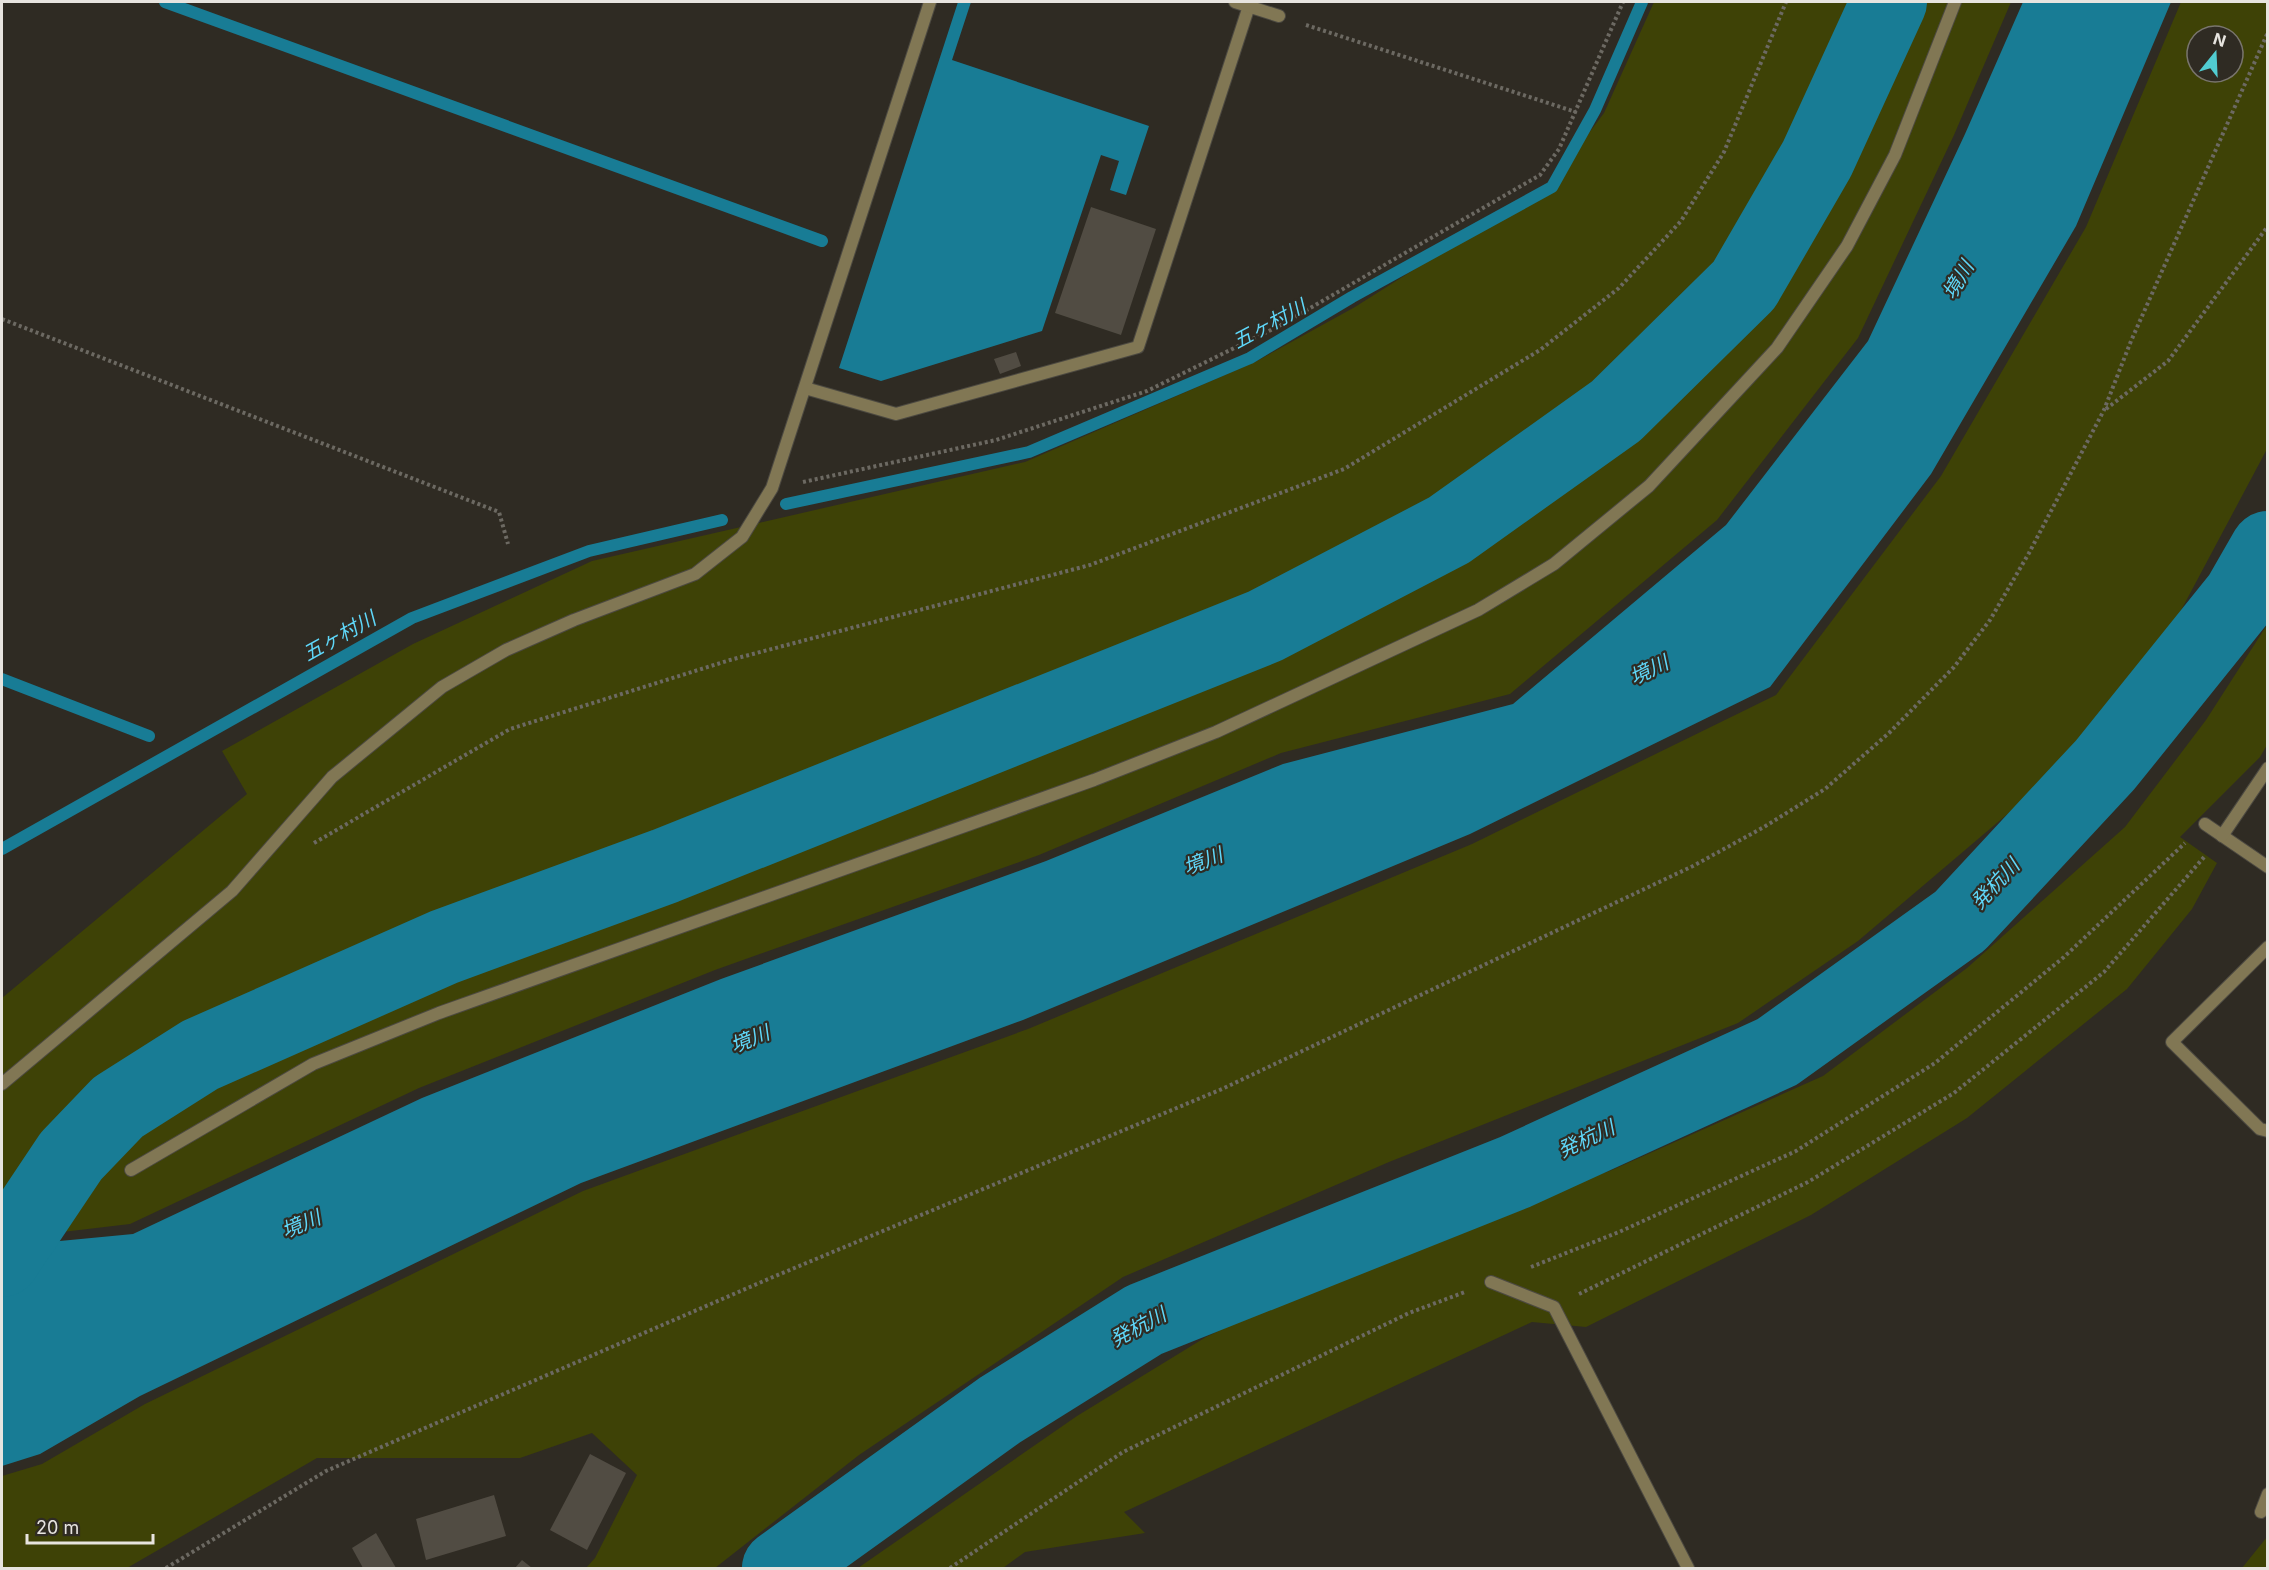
<svg xmlns="http://www.w3.org/2000/svg" width="2269" height="1570" viewBox="0 0 2269 1570" font-family="Inter,'Noto Sans JP',sans-serif">
  <style>
    .green { fill: #3e4206; fill-rule: evenodd }
    .water { fill: #187c95 }
    .lines { fill: none; stroke-linecap: round; stroke-linejoin: round }
    .stream { stroke: #187c95; stroke-width: 12 }
    .river { stroke: #187c95; stroke-width: 76 }
    .building { fill: #514c43 }
    .lane-casing { stroke: #4c4941; stroke-width: 14 }
    .street-casing { stroke: #4c4941; stroke-width: 14 }
    .path { stroke: #6c6962; stroke-width: 4; stroke-dasharray: 3 3; stroke-linecap: butt }
    .lane { stroke: #817754; stroke-width: 12 }
    .street { stroke: #817754; stroke-width: 12 }
    .labels { text-anchor: middle; dominant-baseline: central; stroke-width: 4.5; stroke-linejoin: round; paint-order: stroke }
    .water-label { font-size: 20px; font-style: italic; fill: #5fd7f9; stroke: #2f2b23 }
  </style>
  <rect width="100%" height="100%" fill="#2f2b23"/>
  <g class="green">
    <polygon points="1654,2 2011,2 1954,135 1858,338 1717,520 1510,694 1281,753 1039,855 715,970 419,1088 130,1224 54,1233 101,1163 72,1130 2,1191 2,998 247,794 222,751 413,644 592,561 1025,462 1257,361 1355,307 1552,182 1604,113"/>
    <path d="M2181,2h86v447l-97,182 -139,163 -173,147 -120,82 -349,139 -266,115 -264,178 -144,113h-129l9,-10 42,-83 -45,-42 -72,25h-203l-190,110h-125v-92l40,-12 103,-60 438,-213 445,-162 444,-185 304,-149 165,-219 145,-249zM2197,36h36v36h-36z"/>
    <polygon points="2267,625 2267,745 2260,757 2180,837 2217,863 2192,909 2127,989 1967,1118 1811,1215 1586,1327 1532,1322 1124,1512 1145,1533 1025,1552 1003,1568 858,1568 1077,1416 1206,1337 1371,1258 1612,1170 1823,1076 1967,968 2125,827 2206,720"/>
    <polygon points="2267,1534 2267,1568 2242,1568 2267,1537"/>
  </g>
  <g class="water">
    <polygon points="958,2 971,2 952,60 1149,126 1126,195 1110,190 1119,161 1101,155 1042,331 881,381 839,368"/>
    <polygon points="2023,2 2171,2 2076,226 1931,474 1770,687 1470,834 1023,1020 581,1183 140,1396 40,1454 2,1466 2,1200 71,1138 95,1163 39,1243 133,1234 422,1098 721,979 1046,861 1283,764 1513,704 1726,525 1868,341 1965,134"/>
  </g>
  <g class="lines">
    <g class="stream">
      <polyline points="165,2 822,241"/>
      <polyline points="786,504 1029,452 1250,358 1352,297 1552,187 1595,110 1642,2"/>
      <polyline points="2,679 149,736"/>
      <polyline points="2,849 412,618 589,551 722,520"/>
    </g>
    <g class="river">
      <polyline points="2,1259 71,1156 118,1107 200,1055 444,947 665,866 1265,626 1449,530 1616,411 1744,285 1817,159 1889,2"/>
      <polyline points="780,1568 1000,1410 1144,1320 1515,1172 1777,1052 1960,921 2105,765 2241,596 2268,549"/>
    </g>
  </g>
  <g class="building">
    <polygon points="1091,207 1156,229 1121,335 1055,313"/>
    <polygon points="1016,352 1021,366 1000,374 994,359"/>
    <polygon points="590,1454 626,1473 587,1550 550,1530"/>
    <polygon points="494,1495 506,1536 426,1560 416,1519"/>
    <polygon points="376,1533 396,1568 363,1568 352,1548"/>
    <polygon points="522,1560 532,1568 515,1568"/>
  </g>
  <g class="lines">
    <g class="lane-casing">
      <g id="lane">
        <polyline points="805,388 896,414 1138,347 1249,6"/>
        <polyline points="2261,1512 2268,1494"/>
      </g>
    </g>
    <g class="street-casing">
      <g id="street">
        <polyline points="1235,2 1279,16"/>
        <polyline points="2205,824 2268,867"/>
        <polyline points="2222,836 2268,768"/>
        <polyline points="2268,947 2172,1042 2260,1129 2268,1131"/>
        <polyline points="2,1084 232,891 332,777 442,687 506,650 574,620 695,574 742,537 772,488 930,2"/>
        <polyline points="131,1170 313,1064 439,1013 1094,780 1216,732 1478,610 1554,564 1649,486 1777,348 1847,246 1895,155 1955,2"/>
        <polyline points="1491,1282 1554,1307 1688,1568"/>
      </g>
    </g>
    <g class="path">
      <polyline points="1306,25 1576,112"/>
      <polyline points="2,319 499,512 508,544"/>
      <polyline points="2106,409 2168,361 2268,226"/>
      <polyline points="803,482 996,440 1147,391 1279,326 1540,175 1559,149 1623,2"/>
      <polyline points="314,843 510,729 730,660 1090,565 1344,469 1540,350 1619,288 1681,221 1724,152 1786,2"/>
      <polyline points="1531,1267 1619,1232 1796,1151 1935,1063 2064,957 2185,843"/>
      <polyline points="1579,1294 1808,1182 1954,1093 2104,972 2205,856"/>
      <polyline points="166,1568 326,1471 773,1277 1222,1089 1693,866 1764,827 1825,789 1889,733 1954,667 1990,620 2029,553 2104,410 2131,341 2268,32"/>
      <polyline points="950,1568 1123,1452 1409,1313 1465,1292"/>
    </g>
    <use href="#lane" class="lane"/>
    <use href="#street" class="street"/>
  </g>
  <g class="labels">
    <g class="water-label">
      <text transform="translate(1958 280) rotate(-59)">境川</text>
      <text transform="translate(1269 324) rotate(-28)">五ヶ村川</text>
      <text transform="translate(339 636) rotate(-29)">五ヶ村川</text>
      <text transform="translate(1649 670) rotate(-26)">境川</text>
      <text transform="translate(1203 861) rotate(-21)">境川</text>
      <text transform="translate(1995 884) rotate(-47)">発杭川</text>
      <text transform="translate(750 1039) rotate(-22)">境川</text>
      <text transform="translate(1586 1139) rotate(-25)">発杭川</text>
      <text transform="translate(301 1224) rotate(-23)">境川</text>
      <text transform="translate(1138 1327) rotate(-28)">発杭川</text>
    </g>
  </g>
  <rect width="2269" height="1570" fill="none" stroke="#e7e4df" stroke-width="6"/>
  <g transform="translate(2215 54) rotate(18)"><circle r="28" fill="#2f2b23" stroke="#79756e" stroke-width="1.5"/>
  <path d="M0-4.5L10 22L0 15L-10 22Z" fill="#51ccd1"/>
  <text y="-9" font-size="16" font-weight="bold" text-anchor="middle" fill="#e7e4df">N</text>
  </g>
  <path d="M27 1534v9h126v-9" fill="none" stroke="#e7e4df" stroke-width="3"/>
  <text x="36" y="1534" font-size="18" fill="#e7e4df" stroke="#2f2b23" stroke-width="4.5" paint-order="stroke">20 m</text>
</svg>
